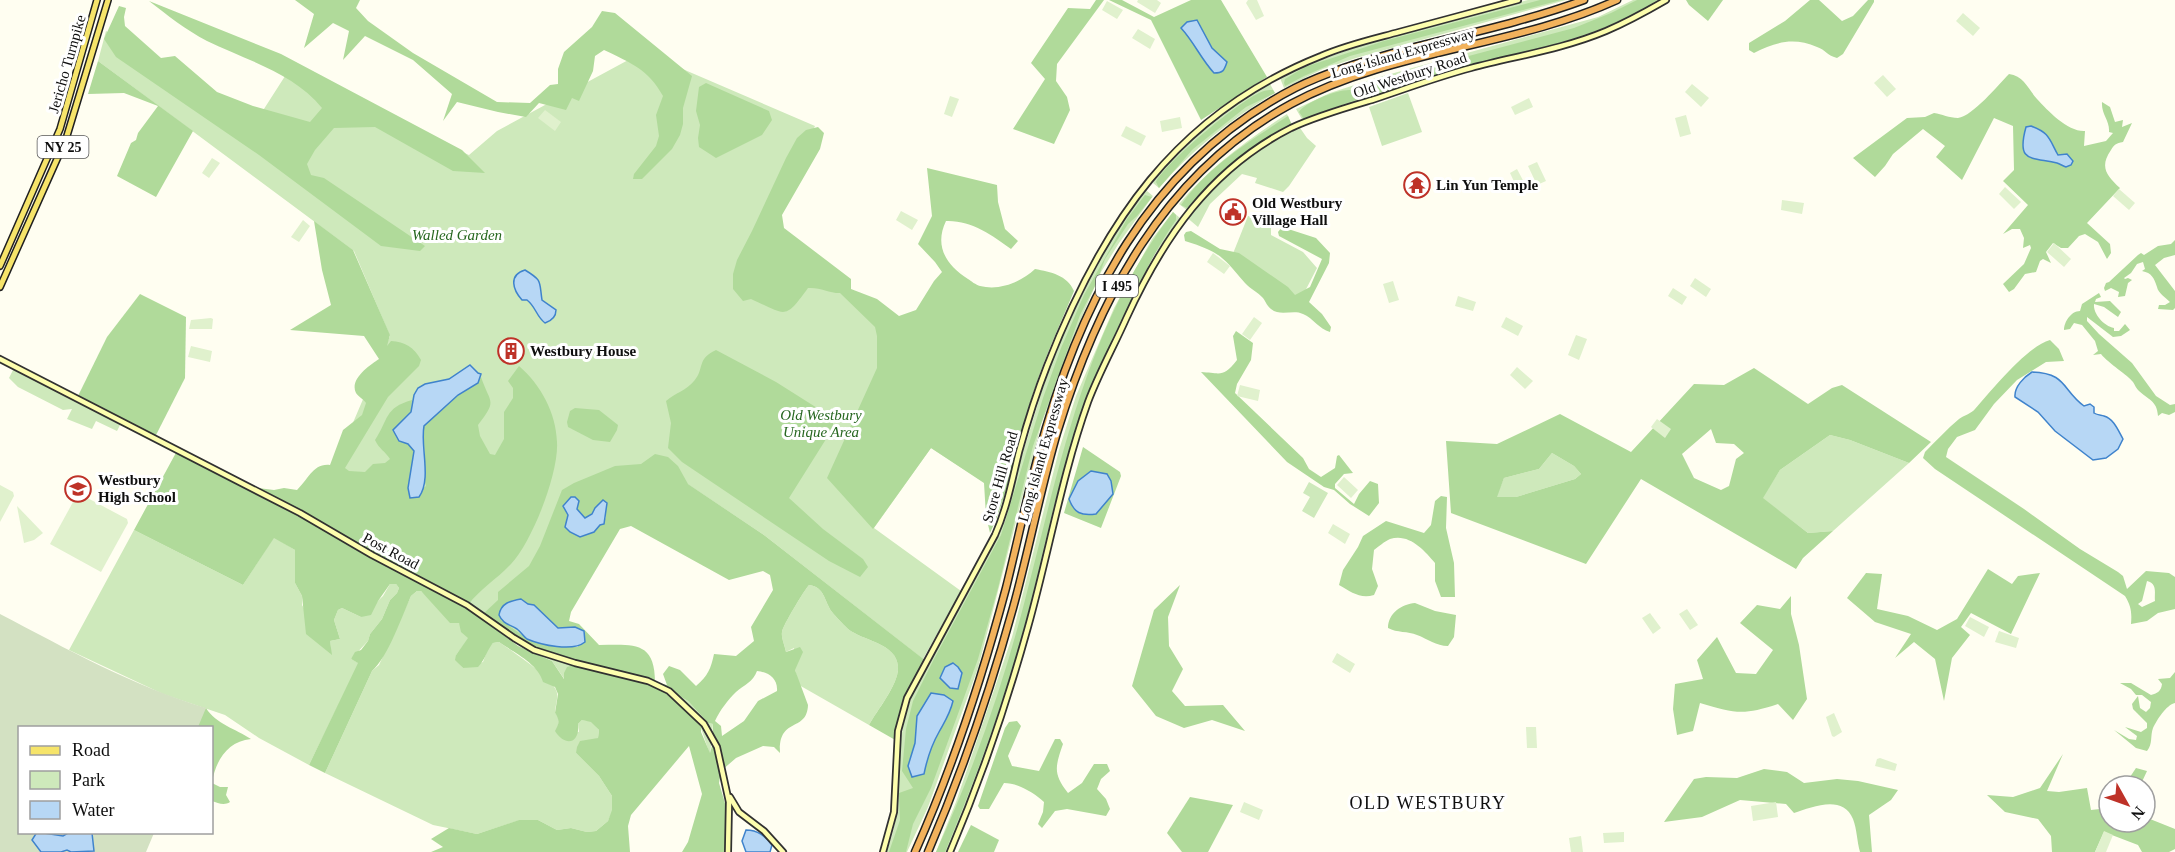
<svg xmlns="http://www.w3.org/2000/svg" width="2175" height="852" viewBox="0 0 2175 852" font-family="Georgia,serif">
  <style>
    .green { fill: #cee9bb }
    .forest { fill: #b0da9a; fill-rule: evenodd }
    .cemetery { fill: #d3e1c2 }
    .pitch { fill: #e0f1cd }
    .water { fill: #b7d7f5; stroke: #3f83cc; stroke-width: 1.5 }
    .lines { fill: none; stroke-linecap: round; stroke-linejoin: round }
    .secondary-casing { stroke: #313131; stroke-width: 8 }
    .primary-casing { stroke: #202020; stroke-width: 8 }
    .motorway-casing { stroke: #202020; stroke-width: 9 }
    .secondary { stroke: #fdfeae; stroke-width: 4.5 }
    .primary { stroke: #f6e46a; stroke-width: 5 }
    .motorway { stroke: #f2b25c; stroke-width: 6 }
    .labels { text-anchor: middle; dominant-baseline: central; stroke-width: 6; stroke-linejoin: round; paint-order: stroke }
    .shield { fill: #fff; stroke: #575757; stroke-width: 1.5 }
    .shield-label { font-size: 14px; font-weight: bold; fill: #0f0f0f }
    .street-label { font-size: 15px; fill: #0f0f0f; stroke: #fff }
    .poi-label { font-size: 15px; font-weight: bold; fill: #0f0f0f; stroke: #fff; text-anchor: start }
    .park-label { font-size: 15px; font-style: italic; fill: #26671f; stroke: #fff }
    .quarter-label { font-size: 18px; letter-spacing: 1.5px; fill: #0f0f0f; stroke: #fff }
  </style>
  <rect width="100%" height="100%" fill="#fffef1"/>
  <g class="green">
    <path d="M1528,0h38l-210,58 -33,11 -39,19 -4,-10c78,-38 164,-55 248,-78z"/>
    <polygon points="1633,0 1662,0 1602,31 1554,46 1468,67 1303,121 1296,109 1330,93 1376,78 1598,17"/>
    <polygon points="106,31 253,126 287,73 469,155 497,131 643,52 815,126 771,226 1017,446 1005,496 931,448 874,528 961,591 923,659 764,535 653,461 545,647 583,663 565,680 552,661 511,641 482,615 317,507 390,336 354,251 98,61"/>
    <path d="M1270,84l5,9c-44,26 -82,56 -116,95l-6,-5 3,-7c33,-37 71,-68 114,-92z"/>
    <polygon points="1408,93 1422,132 1382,146 1369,107"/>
    <path d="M1287,114l5,11 -79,58 -25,28 -9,-7c31,-37 68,-64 108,-90z"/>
    <polygon points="1298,125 1307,138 1316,146 1289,186 1283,192 1255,183 1257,178 1242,174 1210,204 1198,227 1185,216 1197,202 1250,154"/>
    <path d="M1147,191l6,5 -34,47 -18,29 -29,68 -31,85 -63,243 -50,139 -21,45h-21c17,-37 10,-80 16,-119 3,-20 10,-38 18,-57l85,-155 16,-62 22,-72 13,-36 36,-79 27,-47 22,-30z"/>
    <polygon points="1173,212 1180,218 1152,258 1083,410 1013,672 979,774 948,852 936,852 956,802 1012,637 1059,450 1076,396 1114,308 1152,239"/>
    <polygon points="1248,216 1271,219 1271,235 1303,252 1317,268 1302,297 1284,301 1232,256"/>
    <polygon points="15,366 122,421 117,431 96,421 92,429 67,419 72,409 63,410 18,387 9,378"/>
    <polygon points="1830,435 1850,440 1909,463 1833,531 1808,533 1762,498 1780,470"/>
    <polygon points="1552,453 1574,466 1581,474 1575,479 1516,497 1496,497 1504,478 1539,469"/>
    <polygon points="1309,482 1328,493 1314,518 1302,511 1310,497 1303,493"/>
    <polygon points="134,530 243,585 274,537 295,550 295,583 302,596 302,605 331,654 330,641 340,639 334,620 338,610 342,608 361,617 383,596 390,584 396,584 399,588 397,593 390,600 382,619 370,634 368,641 351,659 359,663 309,765 259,738 225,715 163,694 69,650"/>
    <path d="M809,585c16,2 15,16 23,27 4,5 11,12 16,17 15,12 49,14 50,38 1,17 -21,43 -29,58l-70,-40 -4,-15 -1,-22 -8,4c-1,-6 -5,-14 -4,-20 0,-5 23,-43 27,-47z"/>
    <path d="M417,591h4l38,32 10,15 -13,17v5l7,8 20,-6 5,-14 5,-5 6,-1c11,8 57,38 58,51 1,6 -2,13 -2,20l4,5 -1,7 21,7 -1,-8 4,-4 9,1 8,9 -1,8 -22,15 23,23 13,20 1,14 -5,11 -12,10 -9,1 -16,-4 -14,2 -19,-10h-18l-43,14 -44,-9 -108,-52 47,-102 7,-6 32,-69z"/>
    <polygon points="671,690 688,701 708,723 713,724 710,755 701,728"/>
  </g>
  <g class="forest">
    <path d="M295,0h65l-4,8 12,13 45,32 84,49 33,1 20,-18 8,-1v-15l6,-17 28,-25 10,-16 13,2 77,63 -9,32v16l-3,11 -8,14 -30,30h-9l1,-5 22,-28 3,-10 -3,-21 7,-19c-15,-27 -32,-33 -59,-46l-9,6 -2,15 -14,30 -7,-3 -6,12 -27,-7 -13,14 -28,-5 -41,-10 -14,19 9,-27 -39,-34 -48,-24 -22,24 6,-29 -16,-8 -29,25 10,-34z"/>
    <polygon points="1096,0 1104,0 1057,64 1056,81 1067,97 1070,110 1054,144 1013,129 1045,79 1031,63 1068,8 1090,9"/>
    <polygon points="1109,0 1122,0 1154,17 1191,0 1221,0 1267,77 1201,120 1151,20"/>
    <polygon points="1540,0 1561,0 1350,56 1304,76 1287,85 1285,86 1284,83 1285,79 1305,67 1384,41"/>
    <path d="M1637,0h20c-53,36 -116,47 -177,63 -57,15 -116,33 -171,54l-5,2 -5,-7c6,-10 45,-26 56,-21l16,-9 203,-54 37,-15z"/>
    <polygon points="1686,0 1723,0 1708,21 1689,5"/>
    <path d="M1810,0h9l23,21 11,-5 15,-16h6v2l-31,52 -6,4c-11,-3 -11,-8 -20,-11 -23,-10 -42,-5 -63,6l-5,-3v-7l36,-22z"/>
    <path d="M149,1l132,53 181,96 23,23 -32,-2 -78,-44 -41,1 -19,22 -8,14 4,11 13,3 101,68 -5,5 -39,-5 -122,-91 -143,-98 -12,-18 15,-33 7,2 -2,9 1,9 36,32 14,-2 42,36 36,14 57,16 12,-14c-28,-35 -76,-48 -115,-67 -21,-11 -40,-26 -58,-40z"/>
    <polygon points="98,61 193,131 156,197 117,176 131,143 136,140 138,133 158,106 124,93 88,94"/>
    <path d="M2009,74c15,2 19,15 28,25 11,12 31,33 48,32l-1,15 22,-5 7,-8 -4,-1c1,-11 -8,-18 -7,-30l8,5 5,15 8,-2 -1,7 10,-4 -9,19c-7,1 -9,3 -12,8 -12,17 -4,26 9,38l-33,35 23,21 1,9 -4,6 -9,-17 -13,-8 -6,2 -11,12h-7l-8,-5 -7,9 5,11 -8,-4 -3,2 -4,11 -11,2 -11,15 -5,3 -6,-8 21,-20 7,-16 -1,-3 -7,3 1,-10 -4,-9h-8l-9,5 25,-29 -25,-24 11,-11 -1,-44 -19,-8 -32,62 -26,-23 9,-11 -22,-17 -30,25 -8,12 -10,11 -22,-19 54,-40 18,-1 9,-4c8,1 15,5 24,5 15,-2 40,-33 51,-44z"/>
    <polygon points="706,83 769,111 772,120 762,135 716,158 699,147 698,138 700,125 696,111 699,87"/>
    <path d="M1273,90l2,3 -29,14 -53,42 -34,39 -3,-6c9,-19 87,-85 108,-91 3,-1 6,-1 9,-1z"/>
    <path d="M1288,116l3,7 -3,3 -45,30 -30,25 -26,27 -6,-3c26,-38 69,-64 107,-89z"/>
    <path d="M818,127l6,6 -4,16 -38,66 2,13 67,51v10l26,10 22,17 17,-6 18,-29 8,-9 -7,-10 -17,-18 14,-28 -5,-48 70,17 1,17 7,27 13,12 -7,8c-19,-14 -40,-29 -65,-28 -12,25 0,44 22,58 3,2 8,6 12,7 20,5 41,-4 55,-17 16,3 32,6 39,22 -16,38 -33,75 -45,115 -13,42 -20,87 -39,127l-4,-17 -2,-33 -53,-35 -58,81 -46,-51 50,-110v-32l-2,-9 -35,-34c-12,0 -20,-6 -32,-5 -24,33 -21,27 -57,11l-8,2 -10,-12v-15l4,-14 15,-29 34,-73 11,-20 9,-8z"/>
    <path d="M1145,195l7,2 -15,19 -9,8 -23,35 -9,25 -16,31 -47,131 -35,142 -20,71 -47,129 -18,36 -7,28h-17l11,-32 -1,-27 14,-5 -11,-17 4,-42 7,-28 21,-42 67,-124 42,-137 18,-50 23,-53 43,-76zM953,702c-3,12 -8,19 -14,30 -8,13 -12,27 -15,42l-16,-8 7,-23 2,-27z"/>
    <path d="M1173,212l3,3v5c-21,30 -36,62 -52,95 -30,60 -53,122 -69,187 -12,47 -22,94 -35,141 -20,71 -47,141 -75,209h-9c37,-81 67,-166 89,-252 35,-135 61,-274 148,-388z"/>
    <path d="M314,221l39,29 37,85 -3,11 4,-5c14,1 23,6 30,19l-2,6 -31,31 -43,71 4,3 16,1 8,-8 12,-1 5,-4c-5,-8 -11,-10 -15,-19 14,-21 9,-32 37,-40l-1,12 -10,11 7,21 6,7 -6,37 2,10 16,-12c-3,-10 -1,-20 -1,-30 0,-10 -3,-20 -1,-30l34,-31 19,-12 4,-6c9,27 17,22 -3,48l2,11 10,18 5,1 9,-16v-27l9,-14v-10l-5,-7 11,-15c22,19 37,47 38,76 2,31 -25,100 -46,122 -14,15 -31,25 -43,41l14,10 16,-15v-8l31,-26 11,-20 22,-56 12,-7 41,-17 26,-2 14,-10 13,3 10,9 10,18 76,51 162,126 -16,29 -13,51 -28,-16c8,-15 30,-41 29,-58 -1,-24 -35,-26 -50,-38 -5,-5 -12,-12 -16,-17 -8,-11 -7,-25 -23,-27 -4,4 -27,42 -27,47 -1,6 3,14 4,20l14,-5 3,5 -8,18 13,35c-1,28 -30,11 -28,48l-6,-6 -11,-1 -27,12 -15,13 -2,12 6,20v49h-43l6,-10 14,-48 -13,-48 -58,69 -3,11 2,26h-199l12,-5 -12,-8 18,-11 28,6 42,-14h19l19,10 14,-2 16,4 9,-1 12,-10 4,-11v-14l-13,-20 -23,-23 1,-6 3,-6 18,-3 1,-8 -8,-8 -9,-2 -4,4c2,20 -13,23 -23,7 4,-7 5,-11 0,-18l3,-19 -3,-7 -12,-5c-5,-19 -30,-30 -44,-40l-6,1c-6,7 -8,17 -15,24l-15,1 -8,-8 1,-5 12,-17 -7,-6 -2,-9h-9l-29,-32h-4l-6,5c-9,20 -23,61 -39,75l-47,102 -16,-8 49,-102 -7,-4 4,-7 6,-2 7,-9 2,-7 12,-15 8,-19 7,-7 2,-5 -3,-4h-6l-12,17 -7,14 -10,2 -19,-9 -4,2 -4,10 6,19 -10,2 2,14 -26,-21 -4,-38 -7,-13v-33l-21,-12 -31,47 -109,-55 44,-81 73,38 23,3 10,-2 13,2c11,-10 16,-27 33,-25l13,-35 19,-15 4,-12c-2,-3 -8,-7 -10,-10 -7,-14 14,-28 23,-34l-15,-23 -74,-6 41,-25 -9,-35zM571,497l6,12 8,9 8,-4 2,-6 11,-5v15l-6,7 -34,-6 2,-4 -5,-9zM631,526l98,54 34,-9 7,4 3,15 -22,37 3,14 -18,15 -22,-2c-3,14 -6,22 -18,32l-16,-16 -11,-4 -6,8 4,11 -12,-3c0,-42 -23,-37 -56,-37l-20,-21 -10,-3 2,-9 49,-83zM534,605l24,23 17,-1 3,20h-14l-42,-12 -21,-15zM484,617l41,26 56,20 -14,4 -3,6v6l-12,-18 -34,-15 -27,-21zM757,671c12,1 21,8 20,20l-19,10 -14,20 -22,15 -1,-10 -6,-5c5,-11 13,-21 21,-29 8,-7 17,-10 21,-21zM673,692l15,9 20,22 5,1v18l-3,11 -9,-21v-9z"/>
    <path d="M1282,227l34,11 14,15 -1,10 -20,39 13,12 9,13 -1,5c-11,-3 -17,-14 -27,-18 -10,-5 -22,3 -32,-5 -4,-3 -5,-7 -8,-11 -5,-6 -13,-9 -18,-15 -23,-27 -25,-31 -60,-42l-1,-6 2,-3 5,-1 29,18 19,4 49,34 7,8 15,-8 12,-28 -43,-23 -1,-4z"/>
    <path d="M2175,240v15l-11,3 -9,7 20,26v17l-2,2 -15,-1 1,-4h6l5,-3c-4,-4 -12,-9 -13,-15 -3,-9 -5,-14 -15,-16l3,-2 -2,-7 -6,2 -6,9 -7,5 1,1 3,-1 4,2 -4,3 -3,13 -7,1 1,-5 -8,-4 -6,3 -1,-3 2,-5 3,-1 29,-27 3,-2 3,2 14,-9 13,-2z"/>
    <path d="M2099,293l2,4 -5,2 -1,3 15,-1 11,11 -3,5 -14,-10 -10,-3c-1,10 10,22 20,24v3h5l6,-7 5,6 -9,6 -8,1 -26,-20v4l12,13 33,29 24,33 14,9 5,-1v8l-6,3 -7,-2 -4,3c-1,-16 -10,-16 -20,-26 -2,-2 -3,-5 -5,-8 -5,-7 -24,-18 -32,-28l-8,1 5,-4 -3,-10 -13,-16 -8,-2 -4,6 -6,1c0,-8 7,-19 16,-19l2,-7z"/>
    <polygon points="140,294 186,317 185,378 155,437 77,398 107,337"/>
    <path d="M1236,331l17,12 -2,17 -14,24 -2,9 68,65 6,11 12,8 14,-9 2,-12 2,-1 14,18 -9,1 -9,10v4l19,16 5,-10 11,-13 8,3 1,19 -10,13 -19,-12 -16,-14 -10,-3 -37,-25 -86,-90c20,1 22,6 36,-12l-4,-24z"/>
    <path d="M2050,340l9,9 5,12 -18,1 -29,18 -23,24 -19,26 -18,7 -9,12 -2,8 78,52 56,40 38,23 5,4 4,13 19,-18 23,2 6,4v32l-17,4 -11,8 -16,3c1,-12 0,-18 -6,-28l-190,-127 -12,-11 2,-6c11,-11 22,-23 34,-33 5,-4 12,-5 16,-10 16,-18 52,-63 75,-69zM2147,581c11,3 7,12 8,20l-13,6 -4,-3 4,-3z"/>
    <path d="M716,350l60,32 57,36v10l-44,70 34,31 40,30 5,8 -8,10 -31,-16 -147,-99 -14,-14 3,-25 -5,-22c9,-8 21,-11 28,-20 11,-12 2,-22 22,-31z"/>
    <path d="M1754,368l54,36 24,-16 10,-3 89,57 -22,21 -59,-23 -20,-5 -50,35 -17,28 45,35 25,-2 -30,27 -7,11 -155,-90 -55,85 -135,-51 -5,-72 51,3 63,-30 71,38 63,-68 30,1zM1711,429l5,14 18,1 10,9 -8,6 -7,27 -8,4 -27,-12 -12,-24zM1552,453l22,13 7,8 -6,5 -59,18h-19l7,-19 35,-9z"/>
    <polygon points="575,408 599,410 618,425 617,430 610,442 593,440 568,427 567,422 570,411"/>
    <path d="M1083,447l37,25 1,4 -20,52 -37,-15zM1069,499l27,15c-15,2 -22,-1 -27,-15z"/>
    <path d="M1441,496l6,1 -1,31 8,35 1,34h-14l-6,-16v-18c-11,-13 -26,-30 -45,-24 -5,2 -12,8 -16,11l-2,19 6,17 -4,9c-14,4 -23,-3 -35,-10l4,-15 15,-23 5,-11 23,-15 38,12 7,-8 4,-24z"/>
    <polygon points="1988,569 2012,584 2018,576 2040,573 2011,634 1971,613 1961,627 1970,635 1952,658 1944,701 1935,659 1914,642 1895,658 1911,634 1875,622 1847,598 1866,573 1882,574 1877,609 1908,616 1937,630 1957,619"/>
    <polygon points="1180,585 1168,617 1169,646 1183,669 1172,691 1185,706 1223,705 1245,731 1212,720 1184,728 1156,716 1132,686 1154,610"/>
    <path d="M1791,596v18l8,31 8,54 -14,21 -15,-16c-36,12 -43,9 -78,-1l-7,28 -16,4 -4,-26 2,-25 28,-5 -6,-19 20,-23 19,36 20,1 17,-24 -33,-27 17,-18 23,4z"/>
    <path d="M1415,603l20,8 21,4 -2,22 -6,9c-12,0 -20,-7 -31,-11 -9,-4 -20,-2 -29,-7 0,-15 14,-24 27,-25z"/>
    <path d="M2175,672v31c-9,2 -18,17 -22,25 -3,8 0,16 -6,23l-11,-3 -22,-18 15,9 7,1 1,-4 -12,-9 16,5 6,-4v-5l-14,-14 -1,-5 6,-8 2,12 6,4 4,-4 1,-6 -9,-7h-6l-5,-6 -11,-6h11l20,12c7,-2 10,-4 11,-11l-4,-5 12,-1z"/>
    <path d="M206,708c10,16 30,21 45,31 -24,2 -36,23 -39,44l8,4h8l-2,8 4,7c-6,4 -12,1 -18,-1v-73h-22z"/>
    <path d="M1017,721l4,5 -13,30 4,10 27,5 16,-32h5l3,5c-8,23 -10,30 5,49l14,-10 12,-19h13l3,7 -9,8 -4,10 9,10 4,10 -4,7 -39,-7 -12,2 -13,17 -4,-4 5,-12 1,-10c-10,-9 -26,-19 -40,-19l-15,26h-9l-2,-3 27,-78 4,-6z"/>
    <polygon points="2063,754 2047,791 2059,792 2087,788 2091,810 2109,808 2109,822 2145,822 2145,817 2175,829 2175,849 2169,852 2142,852 2138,845 2104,832 2095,852 2052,852 2051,836 2038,819 2005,812 1987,795 2013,797 2040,788"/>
    <polygon points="2136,768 2147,771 2140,786 2124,786"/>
    <path d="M1764,769l23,3 17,11 33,-4 21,2 40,9 -7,10 -22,15 3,37h-12c-3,-10 -3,-23 -7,-33 -10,-25 -41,-12 -59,-6l-8,-9 -46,-4 -38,17 -38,5 30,-43 12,-2 31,1z"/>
    <polygon points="1190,797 1233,805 1208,852 1182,852 1167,833"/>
    <polygon points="971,825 999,840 994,852 958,852"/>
  </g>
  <path class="cemetery" d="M0,614c67,35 133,72 206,94l-8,19 -178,1v104l134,1 -8,19h-146z"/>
  <g class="pitch">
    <polygon points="1138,0 1157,0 1161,3 1155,13 1137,2"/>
    <polygon points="1248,0 1257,0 1264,16 1256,20 1246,3"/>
    <polygon points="1107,1 1123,10 1117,19 1102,10"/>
    <polygon points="1963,13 1980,28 1973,36 1956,21"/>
    <polygon points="1138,29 1155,39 1150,49 1132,38"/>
    <polygon points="1883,75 1896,89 1887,97 1874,83"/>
    <polygon points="1692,84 1709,98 1701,107 1685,92"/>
    <polygon points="950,96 959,99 952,117 944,114"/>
    <polygon points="1529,98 1533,107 1515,115 1511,107"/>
    <polygon points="545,110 561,122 555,131 538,118"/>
    <polygon points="1686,115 1691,134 1680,137 1675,118"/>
    <polygon points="1180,117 1182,128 1162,132 1160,121"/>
    <polygon points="1126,126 1146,136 1141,146 1121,136"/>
    <polygon points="212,158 220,163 209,178 202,173"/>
    <polygon points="1537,162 1546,181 1537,185 1528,166"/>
    <polygon points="1517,169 1527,188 1519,192 1510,173"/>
    <polygon points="2005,187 2021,202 2014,209 1999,194"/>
    <polygon points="2119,189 2135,203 2129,210 2113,196"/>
    <polygon points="1782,200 1804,203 1802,214 1781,210"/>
    <polygon points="901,211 918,220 912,230 896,220"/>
    <polygon points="303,220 310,226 299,242 291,237"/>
    <polygon points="2054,243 2071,259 2064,267 2047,252"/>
    <polygon points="1213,253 1230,266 1224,274 1207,262"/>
    <polygon points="1695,278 1711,289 1706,297 1690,286"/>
    <polygon points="1393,281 1399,300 1389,303 1383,284"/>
    <polygon points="1673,288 1687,297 1682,305 1668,296"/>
    <polygon points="1458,296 1476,302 1473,311 1455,306"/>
    <polygon points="1254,317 1262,323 1250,340 1242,334"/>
    <polygon points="1506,317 1523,326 1518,336 1501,327"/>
    <polygon points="211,318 213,319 212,329 189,329 191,320"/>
    <polygon points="1576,335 1587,339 1579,360 1568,355"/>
    <polygon points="191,346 212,351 210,362 188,357"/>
    <polygon points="1517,367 1533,381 1525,389 1510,375"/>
    <polygon points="1240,385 1260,390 1258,401 1237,396"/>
    <polygon points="1657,419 1671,429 1665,438 1651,427"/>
    <polygon points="1344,477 1358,490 1351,498 1337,485"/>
    <polygon points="0,485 13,492 14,496 0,522"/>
    <polygon points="78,493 127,519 128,523 101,572 50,544"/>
    <polygon points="17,506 43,533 34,540 24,543"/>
    <polygon points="1333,524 1350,534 1345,544 1328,533"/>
    <polygon points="1687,609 1698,625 1690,630 1679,614"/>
    <polygon points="1650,613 1661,628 1653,634 1642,618"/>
    <polygon points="1970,617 1989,627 1984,637 1965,626"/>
    <polygon points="1999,631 2019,638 2016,648 1995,642"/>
    <polygon points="1337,653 1355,664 1350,673 1332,662"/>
    <polygon points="1834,713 1842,732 1834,737 1832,736 1826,717"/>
    <polygon points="1526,727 1536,727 1537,748 1527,748"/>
    <polygon points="1880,758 1897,764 1895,771 1875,766 1877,759"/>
    <polygon points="1244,802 1263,810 1259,820 1240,812"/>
    <polygon points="1776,802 1778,817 1753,821 1751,806"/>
    <polygon points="2104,831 2113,835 2106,852 2095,852"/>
    <polygon points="1624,832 1624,842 1604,843 1603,833"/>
    <polygon points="1581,836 1583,852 1571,852 1569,838"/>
  </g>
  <g class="water">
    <path d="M1197,20l15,28 15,14c-3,9 -4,11 -13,11 -13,-14 -20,-31 -33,-45l6,-6z"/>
    <path d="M2031,126c19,7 18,13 27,29l9,-1 6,7 -2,4 -5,2c-3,-1 -6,-3 -9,-4 -26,-6 -41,0 -31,-36z"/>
    <path d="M525,270c18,11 14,11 17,30l14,10c0,7 -5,11 -11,13 -9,-7 -9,-16 -18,-23h-5c-9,-10 -14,-25 3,-30z"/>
    <path d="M470,365l8,8 3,1 -3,9 -20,12 -34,31c-4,20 8,53 -5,71l-9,1 -2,-10 6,-37 -6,-7 -9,-3 -6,-11 18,-18 3,-17 4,-7 7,-4 24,-5z"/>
    <path d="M2032,372c35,1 30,18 52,34l6,-2 4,3v6c3,2 6,2 10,3 10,3 14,14 19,23l-5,10 -12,9 -13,2 -38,-29 -17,-19 -23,-15c-1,-10 9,-20 17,-25z"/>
    <path d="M1091,471l16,3 4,7 2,13 -17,20c-15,2 -22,-1 -27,-15l9,-18z"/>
    <polygon points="571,497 575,497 579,501 577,509 585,518 592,514 595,508 603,500 607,503 604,524 600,525 594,532 580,537 570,532 565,527 568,515 563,506"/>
    <path d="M521,599l7,5 6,1 24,23 17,-1 9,4 1,11c-12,10 -44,3 -58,-3 -4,-3 -6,-7 -10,-10 -8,-5 -14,-5 -18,-14 2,-12 11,-14 22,-16z"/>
    <polygon points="953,663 958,667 962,673 958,689 950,688 940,678 945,667"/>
    <path d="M931,693l13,2 9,6c-3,13 -8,20 -14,31 -8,14 -12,27 -15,42l-12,3 -4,-11 7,-23 2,-27z"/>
    <path d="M746,830c12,0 19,6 26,15l-2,7h-24l-4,-11z"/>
    <polygon points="37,832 63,836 68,833 92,833 94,851 71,852 67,850 61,852 41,852 32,840"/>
  </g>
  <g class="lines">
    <g class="secondary-casing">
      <g id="secondary">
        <polyline points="0,359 300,513 372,555 467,605 514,638 534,650 575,663 648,681 669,691 704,724 717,747 729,802 728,852"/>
        <polyline points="730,797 739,812 764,831 783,852"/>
        <path d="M883,852l11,-40 4,-81 9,-33 88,-163c12,-27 17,-55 24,-83 8,-29 17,-58 28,-86 55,-141 128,-252 274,-310 25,-11 52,-17 78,-24 40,-11 79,-21 119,-32"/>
        <path d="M950,852c31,-73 57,-149 78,-225 21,-75 34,-152 60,-225 11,-29 26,-56 38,-83 37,-81 84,-150 165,-191 26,-12 54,-20 81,-28 33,-11 65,-23 99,-32 45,-12 92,-19 135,-37 21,-9 41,-20 60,-31"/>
      </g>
    </g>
    <g class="primary-casing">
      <g id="primary">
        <polyline points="0,266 60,129 97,0"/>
        <polyline points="0,287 66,139 108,0"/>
      </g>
    </g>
    <g class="motorway-casing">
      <g id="motorway">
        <path d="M915,852c38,-85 67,-174 91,-264 11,-44 20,-88 32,-132 41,-153 111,-293 257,-368 36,-18 74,-28 112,-39 59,-15 120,-28 177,-49"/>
        <path d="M928,852c34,-79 62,-161 85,-244 16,-58 27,-117 44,-175 41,-134 107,-260 234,-329 100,-54 223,-57 326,-104"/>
      </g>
    </g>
    <use href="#secondary" class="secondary"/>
    <use href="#primary" class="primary"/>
    <use href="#motorway" class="motorway"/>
  </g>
  <defs>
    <g id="temple-ring" transform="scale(1.35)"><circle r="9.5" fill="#fff" stroke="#be3228" stroke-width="1.5"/><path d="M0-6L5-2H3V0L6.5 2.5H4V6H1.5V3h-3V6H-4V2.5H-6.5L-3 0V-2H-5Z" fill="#be3228"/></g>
    <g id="civic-ring" transform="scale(1.35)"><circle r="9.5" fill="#fff" stroke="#be3228" stroke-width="1.5"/><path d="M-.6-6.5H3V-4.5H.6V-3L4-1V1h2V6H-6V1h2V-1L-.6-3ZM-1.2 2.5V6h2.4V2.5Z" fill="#be3228"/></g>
    <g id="building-ring" transform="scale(1.35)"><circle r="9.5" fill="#fff" stroke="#be3228" stroke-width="1.5"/><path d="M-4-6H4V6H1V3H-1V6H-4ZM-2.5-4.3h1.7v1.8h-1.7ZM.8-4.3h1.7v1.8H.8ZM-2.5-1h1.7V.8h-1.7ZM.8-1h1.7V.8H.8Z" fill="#be3228"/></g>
    <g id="school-ring" transform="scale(1.35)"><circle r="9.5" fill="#fff" stroke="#be3228" stroke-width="1.5"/><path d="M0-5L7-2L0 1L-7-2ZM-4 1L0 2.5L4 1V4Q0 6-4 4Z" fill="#be3228"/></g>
  </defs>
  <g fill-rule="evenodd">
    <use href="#temple-ring" x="1417" y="185"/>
    <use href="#civic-ring" x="1233" y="212"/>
    <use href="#building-ring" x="511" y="351"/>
    <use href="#school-ring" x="78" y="489"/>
  </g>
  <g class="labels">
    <g class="shield">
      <rect x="37.5" y="136" width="51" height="22" rx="4.5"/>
      <rect x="1096" y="275" width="42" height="22" rx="4.5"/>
    </g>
    <g class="shield-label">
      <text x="63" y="147">NY 25</text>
      <text x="1117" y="286">I 495</text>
    </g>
    <g class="street-label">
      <text transform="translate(1403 53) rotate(-16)">Long Island Expressway</text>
      <text transform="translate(67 64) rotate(-74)">Jericho Turnpike</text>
      <text transform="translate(1410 75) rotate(-18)">Old Westbury Road</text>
      <text transform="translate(1043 450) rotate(-74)">Long Island Expressway</text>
      <text transform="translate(1000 477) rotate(-74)">Store Hill Road</text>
      <text transform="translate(391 551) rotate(28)">Post Road</text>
    </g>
    <g class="poi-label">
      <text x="1436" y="185">Lin Yun Temple</text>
      <text x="1252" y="203">Old Westbury<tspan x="1252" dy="17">Village Hall</tspan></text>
      <text x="530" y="351">Westbury House</text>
      <text x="98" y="480">Westbury<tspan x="98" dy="17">High School</tspan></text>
    </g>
    <g class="park-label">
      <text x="457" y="235">Walled Garden</text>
      <text x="821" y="415">Old Westbury<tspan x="821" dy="17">Unique Area</tspan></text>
    </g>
    <g class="quarter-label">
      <text x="1428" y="803">OLD WESTBURY</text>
    </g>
  </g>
  <rect x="18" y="726" width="195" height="108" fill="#ffffff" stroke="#9f9f9f" stroke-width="1.5"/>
  <rect x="30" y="746" width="30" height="9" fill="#f6e46a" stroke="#9f9f9f" stroke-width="1.5"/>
  <text x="72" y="756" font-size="18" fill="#0f0f0f">Road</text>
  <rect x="30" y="771" width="30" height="18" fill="#cee9bb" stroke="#9f9f9f" stroke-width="1.5"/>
  <text x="72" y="786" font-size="18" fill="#0f0f0f">Park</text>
  <rect x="30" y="801" width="30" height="18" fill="#b7d7f5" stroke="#9f9f9f" stroke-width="1.5"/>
  <text x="72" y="816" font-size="18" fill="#0f0f0f">Water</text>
  <g transform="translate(2127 804) rotate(130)"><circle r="28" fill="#ffffff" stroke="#9f9f9f" stroke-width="1.5"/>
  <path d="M0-4.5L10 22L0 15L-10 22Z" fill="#be3228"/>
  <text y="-9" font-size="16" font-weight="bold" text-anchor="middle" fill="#0f0f0f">N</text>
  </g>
</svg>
